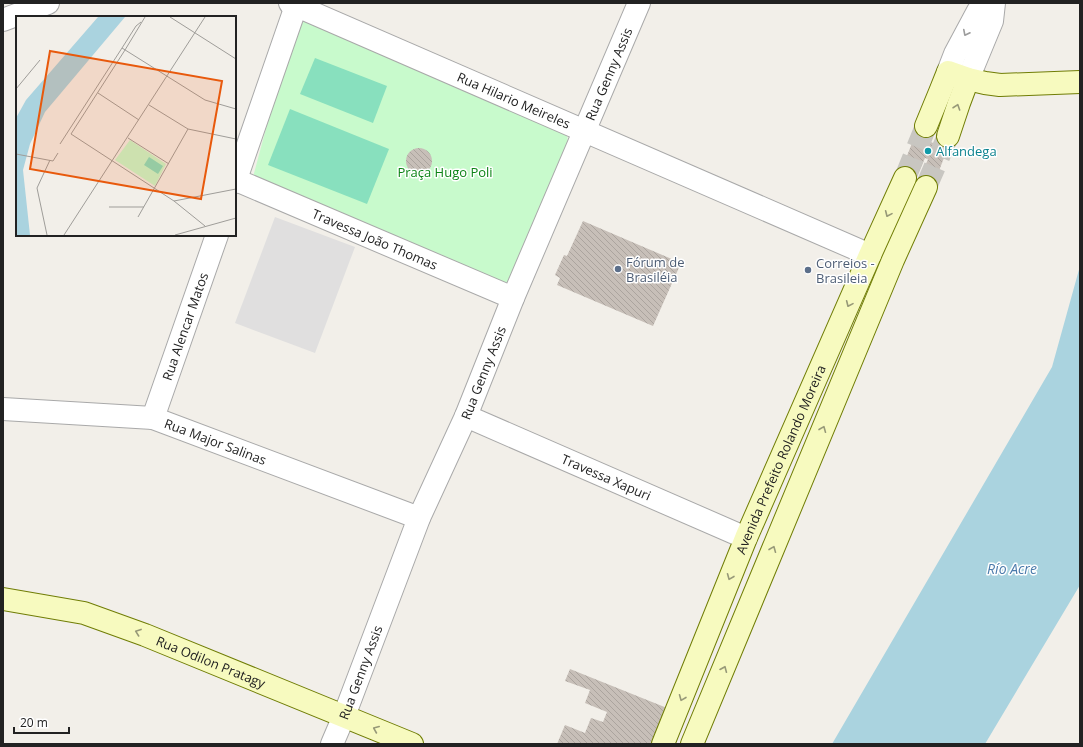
<svg xmlns="http://www.w3.org/2000/svg" width="1083" height="747" viewBox="0 0 1083 747" font-family="'Open Sans',sans-serif">
  <style>
    .residential { fill: #e0dfdf }
    .park { fill: #c8facc }
    .pitch { fill: #88e0be }
    .water { fill: #aad3df }
    .building { fill: url(#building-back-hatch) }
    .lines { fill: none; stroke-linecap: round; stroke-linejoin: round }
    .secondary-tunnel { stroke: #c8c6c1; stroke-width: 22; stroke-dasharray: 22 11; stroke-linecap: butt }
    .street-casing { stroke: #a9a9a9; stroke-width: 24 }
    .secondary-casing { stroke: #707d05; stroke-width: 24 }
    .street { stroke: #fff; stroke-width: 22 }
    .secondary { stroke: #f7fabf; stroke-width: 22 }
    .oneway { stroke: #9c9c9c }
    .oneway2 { stroke: #979978 }
    .culture-dot { fill: #0f9aa8; stroke: #fff; stroke-width: 1.5 }
    .service-dot { fill: #5c6f8a; stroke: #fff; stroke-width: 1.5 }
    .labels { text-anchor: middle; dominant-baseline: central; stroke-width: 3; stroke-linejoin: round; paint-order: stroke }
    .street-label { font-size: 13px; fill: #222; stroke: #fff }
    .culture-label { font-size: 13px; fill: #0d838f; stroke: #fff; text-anchor: start }
    .park-label { font-size: 13px; fill: #0c8416; stroke: #fff }
    .service-label { font-size: 13px; fill: #4e5e75; stroke: #fff; text-anchor: start }
    .water-label { font-size: 14px; font-style: italic; fill: #4a7aab; stroke: #fff }
    .inset-road { fill: none; stroke: #9f9d99; stroke-width: 1 }
    .view { fill: #e8590c; fill-opacity: 0.15; stroke: #e8590c; stroke-width: 2 }
    .inset-edge { fill: none; stroke: #222; stroke-width: 2 }
  </style>
  <defs>
    <pattern id="building-back-hatch" width="6" height="6" patternUnits="userSpaceOnUse"><rect width="6" height="6" fill="#c7bfb8"/><path d="M-1 5l2 2M0 0l6 6M5-1l2 2" fill="none" stroke="#aba49e"/></pattern>
  </defs>
  <rect width="100%" height="100%" fill="#f2efe9"/>
  <polygon class="residential" points="275,217 355,247 315,353 235,323"/>
  <polygon class="park" points="302,20 567,135 568,142 509,281 506,283 253,177 293,28"/>
  <g class="pitch">
    <polygon points="315,58 387,86 373,123 300,94"/>
    <polygon points="290,109 389,149 367,204 268,165"/>
  </g>
  <polygon class="water" points="1080,266 1080,585 985,744 832,744 1052,367"/>
  <g class="building">
    <polygon points="920,123 935,130 931,142 935,144 940,133 952,137 932,189 918,183 928,159 925,158 914,183 899,176"/>
    <circle cx="419" cy="161" r="13"/>
    <polygon points="583,221 681,263 653,326 557,285 560,278 555,275 564,255 567,256"/>
    <polygon points="570,669 667,708 653,744 557,744 565,725 585,733 591,718 603,722 607,712 585,703 590,690 565,681"/>
  </g>
  <g class="lines">
    <g class="secondary-tunnel">
      <polyline points="905,178 926,126"/>
      <polyline points="926,187 948,136"/>
    </g>
    <g class="street-casing">
      <g id="street">
        <path id="s1" d="M290,3l580,252"/>
        <polyline points="3,20 48,3"/>
        <polyline points="948,72 955,54 978,11 989,3"/>
        <polyline points="968,79 992,21 994,3"/>
        <path id="s2" d="M236,180l277,118"/>
        <polyline points="235,182 297,3"/>
        <path id="s3" d="M3,409l150,9 266,100"/>
        <path id="s4" d="M466,416l280,122"/>
        <path id="s5" d="M153,418l64,-183"/>
        <path id="s6" d="M332,744l12,-28 75,-198 47,-102 47,-118 126,-295"/>
      </g>
    </g>
    <g class="secondary-casing">
      <g id="secondary">
        <polyline points="926,126 940,92 948,72 968,79 985,83 1000,85 1080,82"/>
        <polyline points="948,136 959,103 968,79"/>
        <path id="s7" d="M3,599l81,14 61,22 267,109"/>
        <path id="s8" d="M663,744l83,-206 124,-283 35,-77"/>
        <polyline points="692,744 893,260 926,187"/>
      </g>
    </g>
    <use href="#street" class="street"/>
    <use href="#secondary" class="secondary"/>
  </g>
  <defs><path id="oneway-chevron" d="M-2-3.5L2.5 0L-2 3.5" fill="none" stroke-width="1.6" stroke-linecap="round" stroke-linejoin="round"/></defs>
  <use class="oneway" href="#oneway-chevron" transform="translate(966 33) rotate(117)"/>
  <g class="oneway2">
    <use href="#oneway-chevron" transform="translate(957 107) rotate(-71)"/>
    <use href="#oneway-chevron" transform="translate(888 214) rotate(114)"/>
    <use href="#oneway-chevron" transform="translate(849 304) rotate(114)"/>
    <use href="#oneway-chevron" transform="translate(823 429) rotate(-68)"/>
    <use href="#oneway-chevron" transform="translate(773 549) rotate(-68)"/>
    <use href="#oneway-chevron" transform="translate(730 577) rotate(112)"/>
    <use href="#oneway-chevron" transform="translate(138 632) rotate(-160)"/>
    <use href="#oneway-chevron" transform="translate(724 669) rotate(-67)"/>
    <use href="#oneway-chevron" transform="translate(682 698) rotate(112)"/>
    <use href="#oneway-chevron" transform="translate(376 729) rotate(-157)"/>
  </g>
  <circle class="culture-dot" cx="928" cy="151" r="4"/>
  <g class="service-dot">
    <circle cx="618" cy="269" r="4"/>
    <circle cx="808" cy="270" r="4"/>
  </g>
  <g class="labels">
    <g class="street-label">
      <text stroke="none"><textPath href="#s6" startOffset="725">Rua Genny Assis</textPath></text>
      <text stroke="none"><textPath href="#s1" startOffset="244">Rua Hilario Meireles</textPath></text>
      <text stroke="none"><textPath href="#s2" startOffset="151">Travessa João Thomas</textPath></text>
      <text stroke="none"><textPath href="#s5" startOffset="97">Rua Alencar Matos</textPath></text>
      <text stroke="none"><textPath href="#s6" startOffset="401">Rua Genny Assis</textPath></text>
      <text stroke="none"><textPath href="#s3" startOffset="217">Rua Major Salinas</textPath></text>
      <text stroke="none"><textPath href="#s8" startOffset="308">Avenida Prefeito Rolando Moreira</textPath></text>
      <text stroke="none"><textPath href="#s4" startOffset="153">Travessa Xapuri</textPath></text>
      <text stroke="none"><textPath href="#s7" startOffset="218">Rua Odilon Pratagy</textPath></text>
      <text stroke="none"><textPath href="#s6" startOffset="77">Rua Genny Assis</textPath></text>
    </g>
    <g class="culture-label">
      <text x="936" y="151">Alfandega</text>
    </g>
    <g class="park-label">
      <text x="445" y="172">Praça Hugo Poli</text>
    </g>
    <g class="service-label">
      <text x="626" y="262">Fórum de<tspan x="626" dy="15">Brasiléia</tspan></text>
      <text x="816" y="263">Correios -<tspan x="816" dy="15">Brasileia</tspan></text>
    </g>
    <g class="water-label">
      <text x="1012" y="568">Río Acre</text>
    </g>
  </g>
  <g transform="translate(16 16)">
    <rect width="220" height="220" fill="#f2efe9"/>
    <path d="M114,124l36,24 -11,22 -40,-26z" fill="#c8facc"/>
    <path d="M133,141l14,9 -5,8 -14,-9z" fill="#88e0be"/>
    <path d="M82,1h27l-80,95 -15,32 -7,26 7,65h-14v-117l10,-18z" fill="#aad3df"/>
    <path class="inset-road" d="M154,1l66,42M106,32l14,-22 5,-4M109,34l20,-33M0,73l24,-29M82,77l41,27M133,89l39,24 48,10M55,118l103,67 31,25M55,118l54,-84M112,122l41,26M44,128l62,-96 83,52 31,9M0,138l37,7 5,-8M158,185l62,-12M93,191h35M122,201l50,-88M31,219l-10,-47 13,-28M48,219l141,-218M159,219l61,-17"/>
    <path class="view" d="M34,35l172,30 -21,118 -171,-30z"/>
    <rect width="220" height="220" class="inset-edge"/>
  </g>
  <rect width="1083" height="747" fill="none" stroke="#222222" stroke-width="8"/>
  <path d="M14 727v6h55v-6" fill="none" stroke="#222222" stroke-width="2"/>
  <text x="20" y="727" font-size="12" fill="#222222" stroke="#ffffff" stroke-width="3" paint-order="stroke">20 m</text>
</svg>
